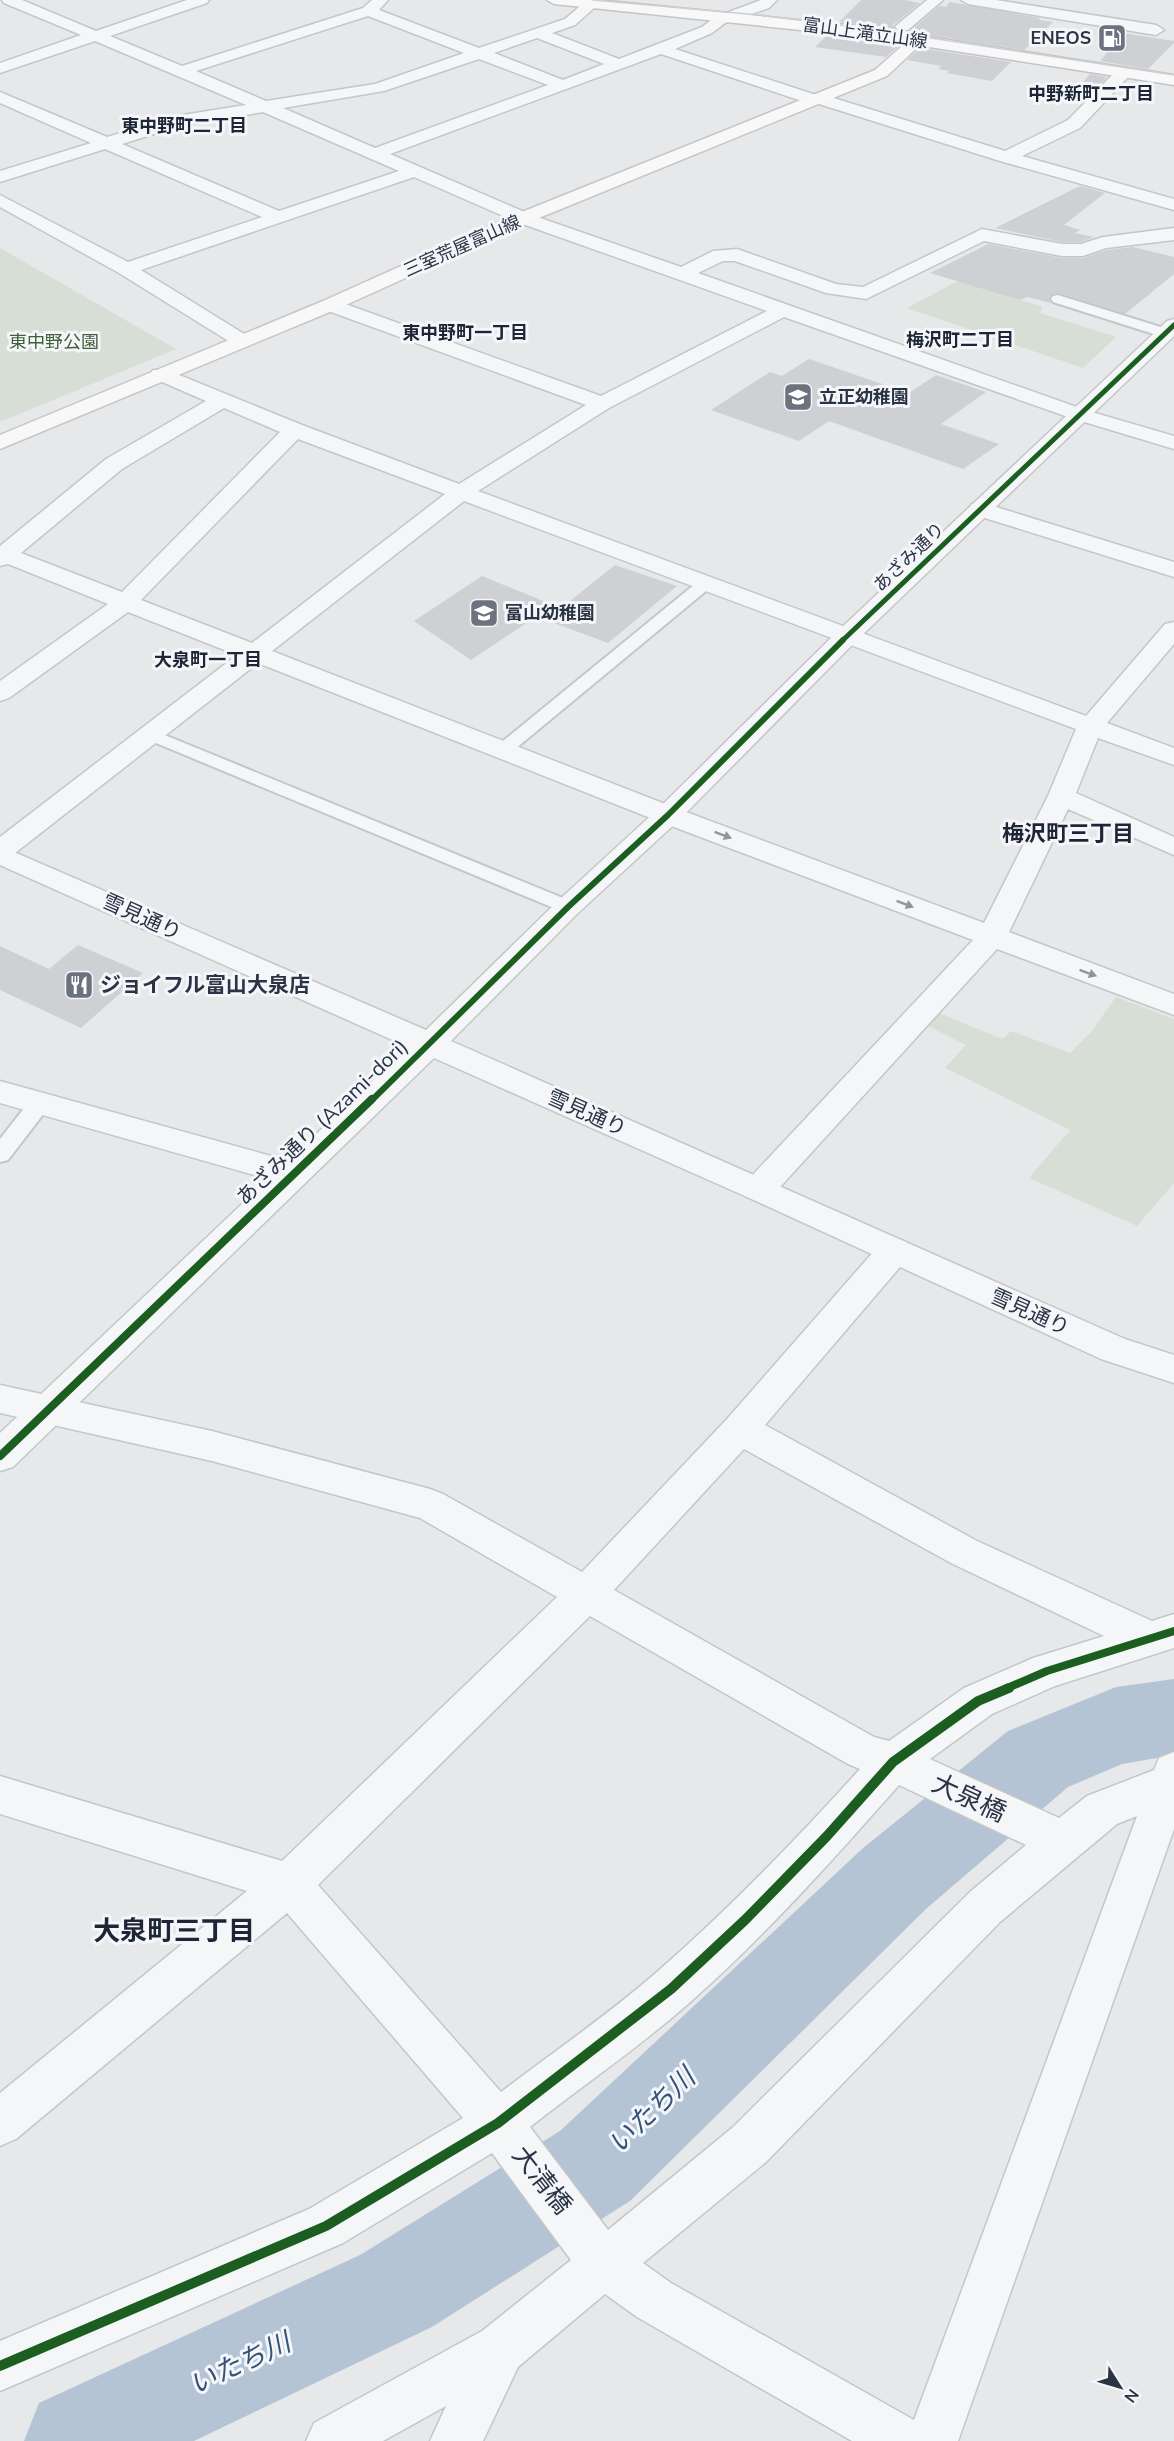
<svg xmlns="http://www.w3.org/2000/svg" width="1174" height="2441" viewBox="0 0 1174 2441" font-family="'Nunito Sans','Noto Sans JP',sans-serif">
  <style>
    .green { fill: #d6ded6 }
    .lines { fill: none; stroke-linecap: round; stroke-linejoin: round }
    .river { fill: #b4c4d5; fill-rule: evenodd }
    .building { fill: #ced0d3 }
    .service-casing { stroke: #c4c6c8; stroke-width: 4 }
    .minor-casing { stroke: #c4c6c8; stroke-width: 3 }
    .tertiary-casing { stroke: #c4c6c8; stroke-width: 3 }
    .secondary-casing { stroke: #c4c6c8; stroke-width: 3 }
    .primary-casing { stroke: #c2c5c8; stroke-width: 3 }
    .service { fill: #f5f6f7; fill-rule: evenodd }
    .minor { fill: #f5f6f7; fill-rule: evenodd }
    .tertiary { fill: #f5f6f7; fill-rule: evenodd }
    .secondary { fill: #f8f8f8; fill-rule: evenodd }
    .primary { fill: #f8f8f8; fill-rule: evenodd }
    .tram { stroke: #cecfd2; stroke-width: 1.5 }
    .cycleway-far3-casing { stroke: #f4f6f9; stroke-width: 8 }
    .cycleway-far2-casing { stroke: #f4f6f9; stroke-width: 9 }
    .cycleway-far1-casing { stroke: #f4f6f9; stroke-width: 12 }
    .cycleway-casing { stroke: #f4f6f9; stroke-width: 14 }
    .cycleway-far3 { stroke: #1b5e20; stroke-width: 5 }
    .cycleway-far2 { stroke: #1b5e20; stroke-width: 6 }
    .cycleway-far1 { stroke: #1b5e20; stroke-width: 8 }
    .cycleway { stroke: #1b5e20; stroke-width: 10 }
    .oneway { fill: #90959e }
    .labels { text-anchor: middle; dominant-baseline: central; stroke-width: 6; stroke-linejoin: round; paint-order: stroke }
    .far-street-label { font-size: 18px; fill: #2b3445; stroke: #f4f6f9 }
    .far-poi-label { font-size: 18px; font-weight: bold; fill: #2b3445; stroke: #f4f6f9; text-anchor: start }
    .far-neighbourhood-label { font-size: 18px; font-weight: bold; fill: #1d2536; stroke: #f4f6f9 }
    .far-park-label { font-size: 18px; fill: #3f6138; stroke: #f4f6f9 }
    .street-label { font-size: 21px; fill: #2b3445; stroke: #f4f6f9 }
    .poi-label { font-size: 21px; font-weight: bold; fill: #2b3445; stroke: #f4f6f9; text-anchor: start }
    .neighbourhood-label { font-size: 22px; font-weight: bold; fill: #1d2536; stroke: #f4f6f9 }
    .near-street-label { font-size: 26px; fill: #2b3445; stroke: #f4f6f9 }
    .near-neighbourhood-label { font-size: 27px; font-weight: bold; fill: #1d2536; stroke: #f4f6f9 }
    .near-water-label { font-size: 27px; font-style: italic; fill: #34527a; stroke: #f4f6f9 }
  </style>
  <rect width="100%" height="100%" fill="#e6e8ea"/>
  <g class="green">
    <polygon points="0,248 176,349 0,422"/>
    <polygon points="958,281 1043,307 1040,313 1116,337 1083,368 907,308"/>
    <polygon points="1116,997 1174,1019 1174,1183 1137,1226 1029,1178 1070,1130 945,1068 966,1045 928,1026 939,1013 1002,1039 1011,1031 1070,1053 1091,1032"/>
  </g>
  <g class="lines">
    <polygon class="river" points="1174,1679 1174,1755 1122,1764 1068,1787 926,1909 630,2201 432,2327 194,2441 24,2441 39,2403 360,2255 560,2131 862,1849 1008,1731 1116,1687"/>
  </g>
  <g class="building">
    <polygon points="861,0 905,0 920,3 893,25 894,29 839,22"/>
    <polygon points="950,2 1040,18 1039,20 1053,22 1024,50 909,32 939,6 946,7"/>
    <polygon points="1123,33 1174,41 1174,43 1148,69 1100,61"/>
    <polygon points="827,35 858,38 900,45 886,57 815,47"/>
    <polygon points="920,48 1011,62 992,81 946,73 949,71 938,69 942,66 907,60"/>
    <polygon points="1090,74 1107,77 1094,91 1078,88"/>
    <polygon points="1080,186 1105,193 1064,225 1080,230 1075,233 1094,237 1081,242 1062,242 995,228"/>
    <polygon points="988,244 1062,258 1083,258 1107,250 1133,247 1174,257 1174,274 1125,314 1059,293 1051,295 1049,298 1051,303 1027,297 1020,300 930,273"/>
    <polygon points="809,359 909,393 936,375 986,392 941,424 999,444 963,469 829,421 799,441 711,410 770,372 782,376"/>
    <polygon points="615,565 677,586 608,643 546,620"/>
    <polygon points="482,576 553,605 471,660 414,621"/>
    <polygon points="78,945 143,973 81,1028 0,990 0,946 49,969"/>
  </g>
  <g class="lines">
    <g class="service-casing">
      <g id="service">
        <polygon points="1058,295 1170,330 1172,333 1165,337 1160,336 1053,302 1051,299 1053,296"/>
        <polygon points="706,578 714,583 712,586 509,754 497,754 494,750 497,746 700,580"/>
        <polygon points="150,729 575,903 578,907 575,911 568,913 561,911 144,738 141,734 144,730"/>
        <polygon points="40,1095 48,1098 51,1103 48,1108 8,1160 0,1162 0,1139 32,1098"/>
      </g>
    </g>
    <g class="minor-casing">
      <g id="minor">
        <path d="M2,0h20l74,31 91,-31h22l-2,3 -97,33 72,30 181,-58 9,-8h16l-9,10 100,38 86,-29 22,-19h16l-28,25 -23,8 67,26 83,-32 13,-10 46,-17h16l-8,8 -44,15 -13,10 -37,16 138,45 11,1 181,56 63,-31 50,-51h12l2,3 -2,3 -50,53 -58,28 152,43v11l-174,-49 -181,-57 -11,-1 -147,-49 -271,100 139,60 152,53 32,-16 24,-2 99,35 27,3 119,-58 80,15h19l22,-7 71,-9v12l-68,8 -23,8h-21l-78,-15 -118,58 -40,-6 -91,-32h-12l-25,12 387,137 89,26v13l-103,-31 -287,-101 -175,91 -131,83 608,225 79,-92 9,-2v22l-67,79 67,25v17l-76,-27 -22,55 98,44v18l-106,-46 -59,123 165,62v21l-177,-66 -226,248 -12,4 -12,-4 -4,-8 4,-8 226,-241 -315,-119 -400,-158 -248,194 -10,3v-23l237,-182 -109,-43 -119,86 -9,3v-20l108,-77 -100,-40 -8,2v-20l106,-87 100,-58 -53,-23 -3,-4 3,-4h14l135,55 157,59 127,-79 -263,-96 -3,-4 3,-4h14l264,95 166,-85 -250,-89 -103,-45 -273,93 108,67 3,4 -3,4h-14l-116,-72 -119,-66v-12l128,67 134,-45 -157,-68 -105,33v-11l91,-28 -91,-40v-11l107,45 69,-21 70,-11 -151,-64 -95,32v-10l81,-28 -77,-32zM368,16l96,37 -89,31 -109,17 -70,-30zM537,38l67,26 -41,16 -69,-27zM479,59l69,26 -173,63 -92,-40 101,-17zM263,112l136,59 -120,40 -157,-67 57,-18zM224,408l56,24 -158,160 -101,-39 101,-84zM298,439l147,55 -193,149 -111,-43zM464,501l612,228 -28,67 -64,127 -306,-114 -406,-158z"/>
        <polygon points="927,0 943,0 908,30 898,30 895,27 898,24"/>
        <polygon points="961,0 996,0 1156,25 1164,30 1156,35 968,4"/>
        <polygon points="980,502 1174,562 1174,577 972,514 969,509 972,504"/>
        <polygon points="0,1081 293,1162 304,1166 309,1174 304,1182 293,1186 0,1103"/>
        <path d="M894,1238l12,4 5,9 -5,9 -141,165 212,116 175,80 22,-7v34l-119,38 -63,28 -62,45 129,59 28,-22 67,-26 5,-12 15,-6v77l-216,612h-106l-215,-124 -32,-23 -87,73 -35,74h-53l16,-35 -63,35h-77l8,-18 168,-92 89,-71 -79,-107 -149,90 -343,148v-50l309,-132 154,-91 -176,-205 -271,226 -16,7v-53l247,-202 -247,-77v-38l282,85 275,-264 -137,-79 -208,-57 -212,-48v-28l212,46 218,58 13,5 139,78 145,-153 155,-177zM744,1449l207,114 153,73 -71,22 -69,30 -75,53 -15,-4 -260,-147zM590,1616l258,148 12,5c-64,71 -131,140 -203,203 -49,43 -104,80 -156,120l-183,-207zM899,1785l127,60 -56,47 -238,236 -124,102 -78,-103c52,-41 108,-79 158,-123 76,-67 144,-143 211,-219zM1137,1816l-223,604 -243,-137 -28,-20 123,-101 234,-240 117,-98z"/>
      </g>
    </g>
    <g class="tertiary-casing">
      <polygon id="tertiary" points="1174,319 1174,336 856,641 678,821 578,913 451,1041 1125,1339 1174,1355 1174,1383 1101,1359 747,1197 434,1058 13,1467 0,1471 0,1433 408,1047 0,865 0,846 426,1030 558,901 658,809 838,631 1167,321"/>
    </g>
    <g class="secondary-casing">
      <polygon id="secondary" points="917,35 925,40 922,43 887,76 529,222 337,309 0,449 0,435 323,301 517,214 875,70 912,37"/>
    </g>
    <g class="primary-casing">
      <polygon id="primary" points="547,0 598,0 858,26 1174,75 1174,85 858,36 554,4"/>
    </g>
    <use href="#service" class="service"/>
    <use href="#minor" class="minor"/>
    <use href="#tertiary" class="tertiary"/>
    <use href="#secondary" class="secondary"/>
    <use href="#primary" class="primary"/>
    <polyline class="tram" points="593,0 759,15 871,29 1174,75"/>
    <g class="cycleway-far3-casing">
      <polyline id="cycleway-far3" points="842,641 1174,325"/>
    </g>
    <g class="cycleway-far2-casing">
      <polyline id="cycleway-far2" points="371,1101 568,907 668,815 843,640"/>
    </g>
    <g class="cycleway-far1-casing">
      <g id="cycleway-far1">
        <polyline points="0,1456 372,1099"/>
        <polyline points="1005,1689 1047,1671 1174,1631"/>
      </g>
    </g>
    <g class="cycleway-casing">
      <polyline id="cycleway" points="0,2366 326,2226 498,2123 671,1989 745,1920 827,1836 893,1762 978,1701 1009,1688"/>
    </g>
    <use href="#cycleway-far3" class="cycleway-far3"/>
    <use href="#cycleway-far2" class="cycleway-far2"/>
    <use href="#cycleway-far1" class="cycleway-far1"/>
    <use href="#cycleway" class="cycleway"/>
  </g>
  <defs><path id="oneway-solid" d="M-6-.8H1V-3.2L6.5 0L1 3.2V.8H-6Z" transform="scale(1.5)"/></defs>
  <g class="oneway">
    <use href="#oneway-solid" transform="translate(723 835) rotate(21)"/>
    <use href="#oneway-solid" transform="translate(905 904) rotate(21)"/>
    <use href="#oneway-solid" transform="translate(1088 973) rotate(20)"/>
  </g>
  <defs>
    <g id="fuel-square" transform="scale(1.5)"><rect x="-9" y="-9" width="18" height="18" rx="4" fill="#6c737f" stroke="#f4f6f9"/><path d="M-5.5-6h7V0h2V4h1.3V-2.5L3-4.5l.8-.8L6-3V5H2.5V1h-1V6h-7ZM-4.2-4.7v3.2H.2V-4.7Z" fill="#fff"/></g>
    <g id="school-square" transform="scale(1.5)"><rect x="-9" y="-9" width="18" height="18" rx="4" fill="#6c737f" stroke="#f4f6f9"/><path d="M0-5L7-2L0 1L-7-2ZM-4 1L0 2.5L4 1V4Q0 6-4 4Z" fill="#fff"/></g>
    <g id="restaurant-square" transform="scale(1.5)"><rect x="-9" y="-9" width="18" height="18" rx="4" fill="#6c737f" stroke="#f4f6f9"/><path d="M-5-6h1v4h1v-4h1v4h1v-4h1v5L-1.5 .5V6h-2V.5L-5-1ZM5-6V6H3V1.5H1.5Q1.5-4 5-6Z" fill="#fff"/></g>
  </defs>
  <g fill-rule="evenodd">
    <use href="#fuel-square" x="1112" y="38"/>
    <use href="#school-square" x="798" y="397"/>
    <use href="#school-square" x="484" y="613"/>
    <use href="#restaurant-square" x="79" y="985"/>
  </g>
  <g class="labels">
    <g class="far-street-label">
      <text transform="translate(865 33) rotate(8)">富山上滝立山線</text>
      <text transform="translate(462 246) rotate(-24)">三室荒屋富山線</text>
      <text transform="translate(909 557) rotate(-44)">あざみ通り</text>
    </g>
    <g class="far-poi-label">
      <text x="1091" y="38" text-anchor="end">ENEOS</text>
      <text x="819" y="397">立正幼稚園</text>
      <text x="505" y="613">富山幼稚園</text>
    </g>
    <g class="far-neighbourhood-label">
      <text x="1091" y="94">中野新町二丁目</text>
      <text x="184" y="126">東中野町二丁目</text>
      <text x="465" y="333">東中野町一丁目</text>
      <text x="960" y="340">梅沢町二丁目</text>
      <text x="208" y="660">大泉町一丁目</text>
    </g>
    <g class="far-park-label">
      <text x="54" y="342">東中野公園</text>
    </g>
    <g class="street-label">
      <text transform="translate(142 917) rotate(24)">雪見通り</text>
      <text transform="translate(587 1113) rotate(24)">雪見通り</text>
      <text transform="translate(322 1122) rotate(-44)">あざみ通り (Azami-dori)</text>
      <text transform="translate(1030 1312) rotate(24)">雪見通り</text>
    </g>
    <g class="poi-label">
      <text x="100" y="985">ジョイフル富山大泉店</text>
    </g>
    <g class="neighbourhood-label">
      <text x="1068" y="834">梅沢町三丁目</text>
    </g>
    <g class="near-street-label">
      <text transform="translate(969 1798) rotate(25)">大泉橋</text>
      <text transform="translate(542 2180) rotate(52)">大清橋</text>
    </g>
    <g class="near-neighbourhood-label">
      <text x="174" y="1931">大泉町三丁目</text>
    </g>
    <g class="near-water-label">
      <text transform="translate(652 2111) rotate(-44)">いたち川</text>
      <text transform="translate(240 2364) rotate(-25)">いたち川</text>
    </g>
  </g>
  <g transform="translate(1120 2387) rotate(127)" stroke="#f4f6f9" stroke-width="4.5" paint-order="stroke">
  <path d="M0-4.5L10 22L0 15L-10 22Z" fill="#2b3445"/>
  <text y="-9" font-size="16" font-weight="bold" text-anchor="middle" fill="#2b3445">N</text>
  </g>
</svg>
